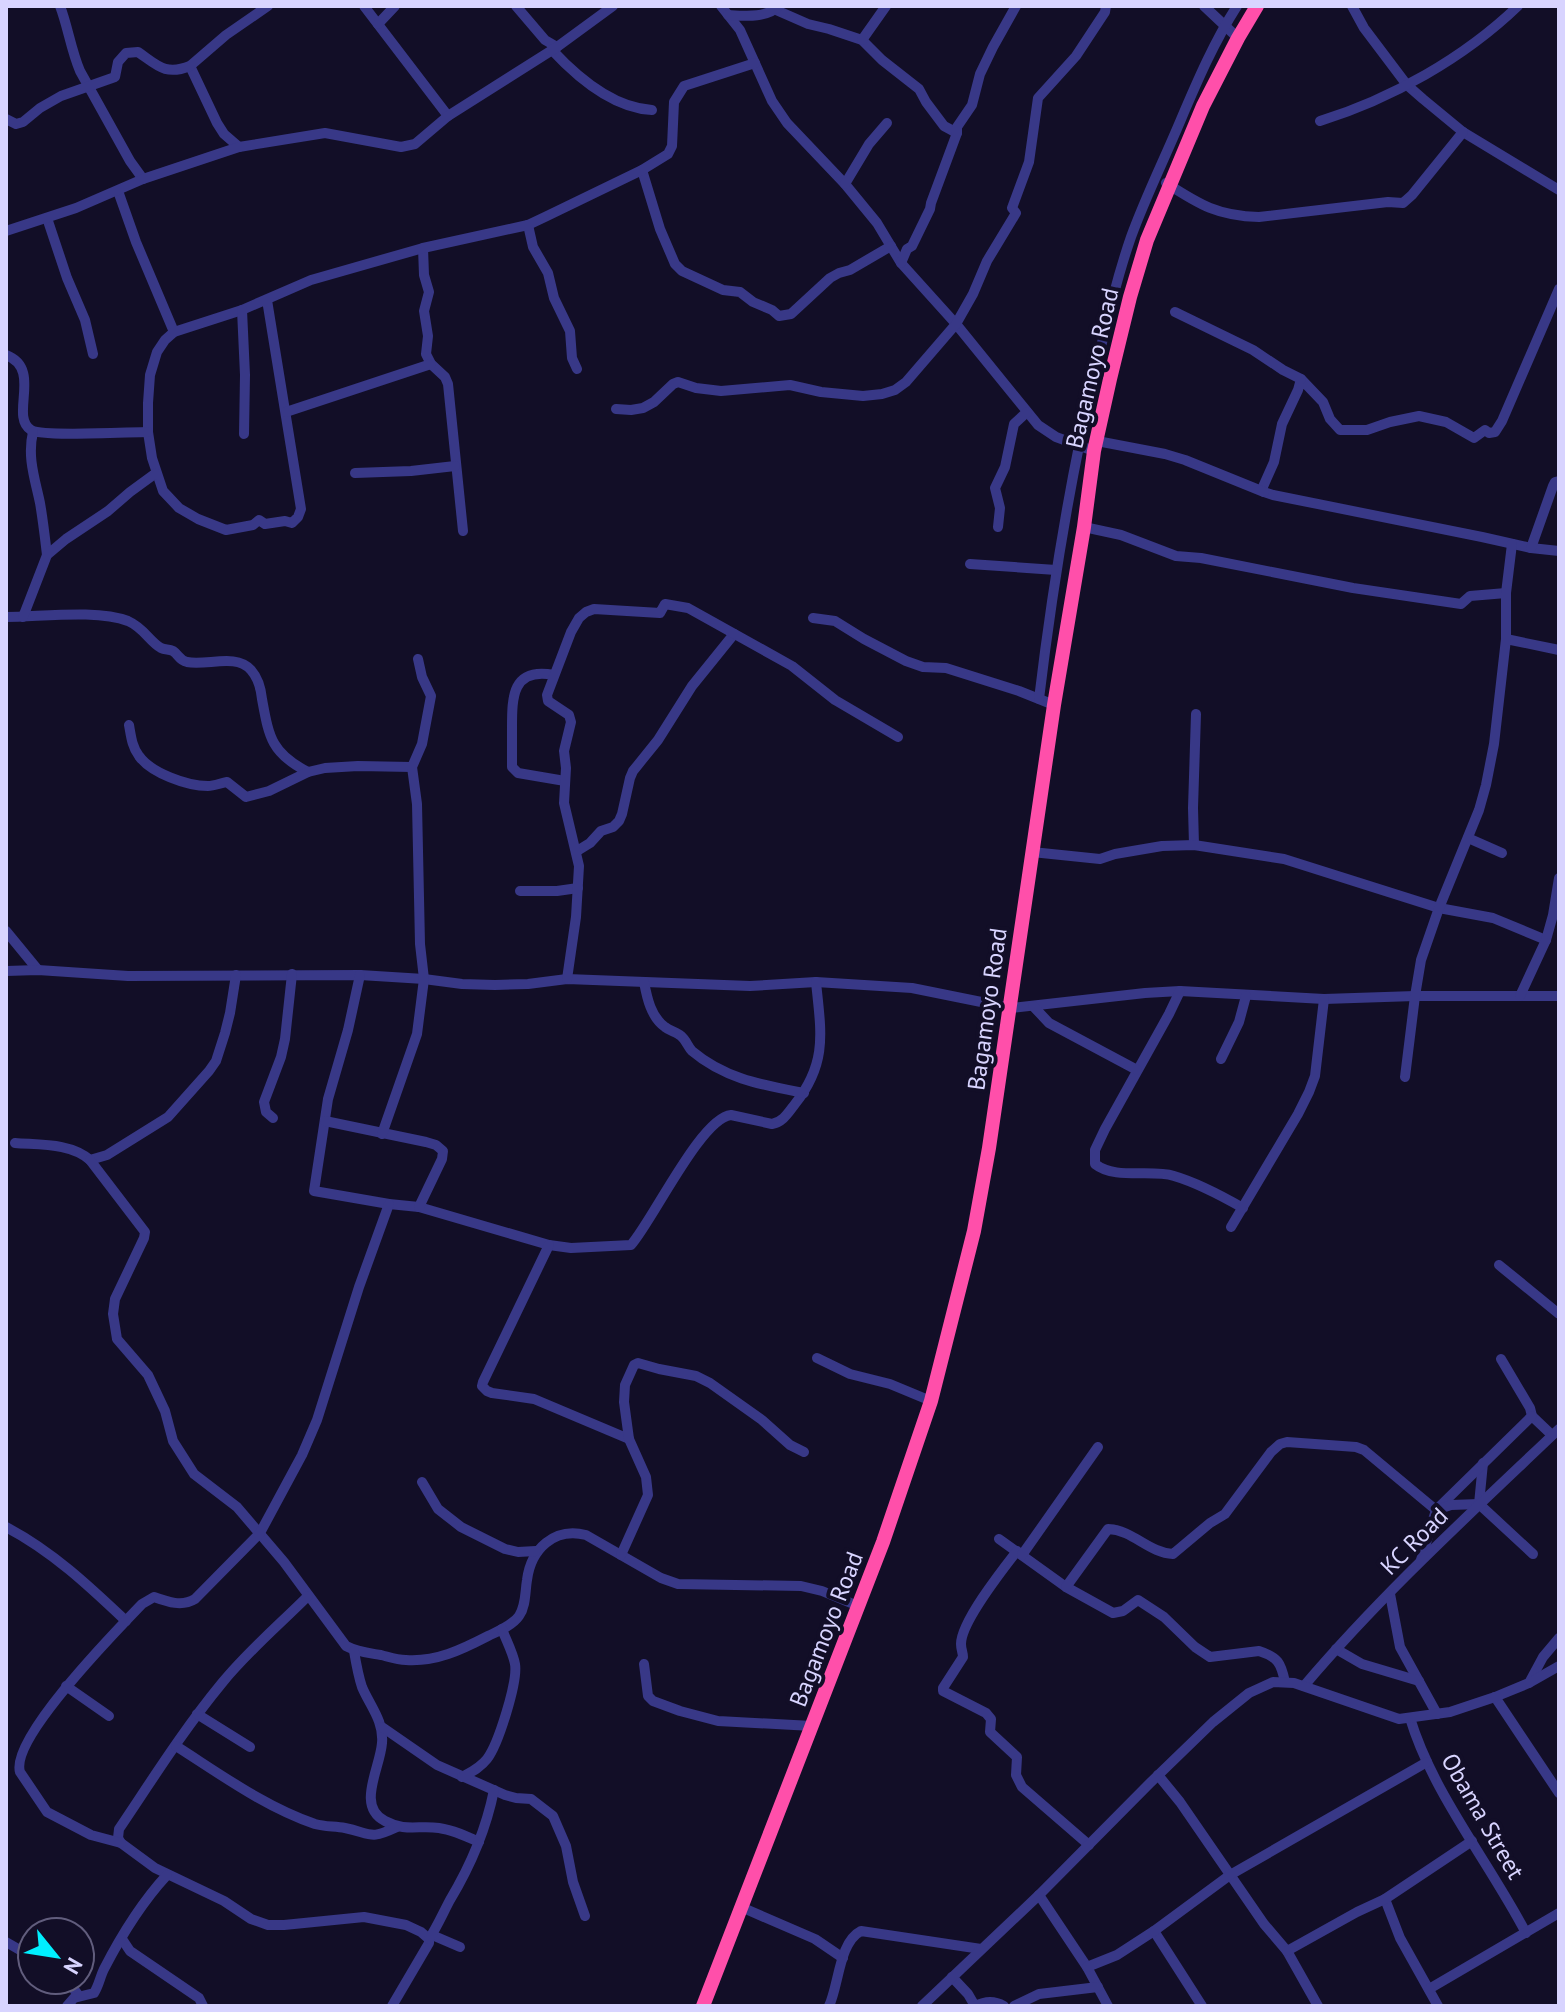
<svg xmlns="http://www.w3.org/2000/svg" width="1565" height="2012" viewBox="0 0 1565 2012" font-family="'PT Sans',sans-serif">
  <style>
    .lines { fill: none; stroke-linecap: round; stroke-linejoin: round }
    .minor { stroke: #383887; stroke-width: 10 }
    .highway { stroke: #ff4faa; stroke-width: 14 }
    .labels { text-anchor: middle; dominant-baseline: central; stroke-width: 8; stroke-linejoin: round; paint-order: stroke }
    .street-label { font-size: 24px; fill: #d8d4ff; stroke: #120e27 }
  </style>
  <rect width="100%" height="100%" fill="#120e27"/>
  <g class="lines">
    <g class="minor">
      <path d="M60,6c8,21 11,44 20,65l50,90 13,18"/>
      <polyline points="364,6 448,116"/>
      <polyline points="516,6 545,40 557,47"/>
      <polyline points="721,6 740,30 772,101 787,123 845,184 877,223 901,263 956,324 1038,425 1056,437 1094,451"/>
      <polyline points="1204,6 1238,38"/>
      <polyline points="1352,6 1364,28 1407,85 1423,99 1463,132 1559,190"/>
      <polyline points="776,10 808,24 829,29 862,40 882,60 919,89 926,102 944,126 957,133"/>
      <path d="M728,15c18,1 38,3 51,-9"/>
      <polyline points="378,24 395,6"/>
      <polyline points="862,40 886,6"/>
      <path d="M552,50c26,28 61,58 100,60"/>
      <polyline points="190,66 217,123 224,134 239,147"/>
      <path d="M6,119l10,5 7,-2 17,-14 21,-12 54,-19 3,-15 8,-9 12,-1c19,13 27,24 52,14l36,-31 42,-29"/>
      <path d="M1320,121c71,-22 144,-63 198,-115"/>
      <polyline points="642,170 660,229 675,264 682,271 723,290 740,292 753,302 772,310 779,316 791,314 830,278 839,273 850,270 891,246"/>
      <path d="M1166,183c34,22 52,33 93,34l129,-15 15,1 9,-8 51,-63"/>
      <polyline points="845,184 869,144 887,123"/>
      <polyline points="118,191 136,242 174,332"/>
      <polyline points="47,218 67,278 85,320 93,354"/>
      <polyline points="528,225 533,247 548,273 554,298 570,331 572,358 577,369"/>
      <polyline points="6,231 76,208 143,179 239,147 325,133 401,147 415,144 448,116 557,47 613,6"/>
      <polyline points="423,248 424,275 429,292 424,311 428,336 426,354 431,364 445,377 448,384 463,531"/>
      <polyline points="901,263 907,249 912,246 930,209 931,203 957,133 957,127 972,105 980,74 993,47 1016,6"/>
      <polyline points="1559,289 1502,421 1495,432 1489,433 1485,430 1474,438 1446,422 1419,416 1390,422 1367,430 1340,430 1330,419 1323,402 1301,379 1298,390 1282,424 1274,462 1262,489 1264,492 1273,495 1482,537 1531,548 1559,551"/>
      <polyline points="267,300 301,509 298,517 292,523 285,521 265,524 259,520 253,525 226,530 198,519 179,508 163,491 152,458 148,432 148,403 150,375 157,352 165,340 174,332 242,310 311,280 423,248 528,225 547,216 642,170 668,154 672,146 674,102 684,86 755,63"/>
      <polyline points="242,310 245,375 244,434"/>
      <polyline points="1175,312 1253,350 1283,370 1301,379"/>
      <path d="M6,355c37,14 3,61 25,75 11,7 98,2 117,2"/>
      <polyline points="616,409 631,410 643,408 654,402 673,384 678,382 696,388 721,391 790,385 821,392 863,396 882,394 895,390 906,382 956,324 973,294 987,261 1016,213 1012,208 1029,162 1038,98 1076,56 1105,12 1106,6"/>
      <polyline points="286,412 431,364"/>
      <path d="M33,432c-6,25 2,47 7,71 3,17 5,35 7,52"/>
      <polyline points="1097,441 1165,454 1185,460 1264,492"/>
      <polyline points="355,473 411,471 455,466"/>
      <polyline points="998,527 1000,508 995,488 1005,467 1014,424 1027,412"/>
      <polyline points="1084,527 1121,535 1176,556 1201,558 1353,588 1461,604 1470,596 1506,593"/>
      <polyline points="1531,548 1553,486 1555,482 1559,481"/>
      <polyline points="970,564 1056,570"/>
      <path d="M6,617c34,0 91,-8 122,4 16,7 21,20 33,27 4,2 8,1 12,3 6,4 6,9 14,11 20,4 49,-9 64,8 7,8 10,19 11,29 7,38 9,54 46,73"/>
      <polyline points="23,617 47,555 66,539 108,511 130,492 156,473"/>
      <polyline points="813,618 835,621 864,639 906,661 923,667 946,668 1019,691 1054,705"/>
      <polyline points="1506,639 1559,650"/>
      <path d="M554,675c-42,-8 -42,22 -42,53 0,13 0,26 0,39l6,6 47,8"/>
      <path d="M1039,699c13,-108 30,-215 55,-322 11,-47 21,-94 37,-140 13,-36 30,-71 45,-106 18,-42 36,-86 61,-125"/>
      <path d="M129,725c2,11 3,22 10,31 12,17 48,30 69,30 6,0 13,-3 19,-4l19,15 23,-6 39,-19 17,-4 33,-2 54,1"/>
      <polyline points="1468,838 1502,853"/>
      <polyline points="1194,845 1193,808 1196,714"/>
      <polyline points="577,851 590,843 601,831 613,827 619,821 622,814 630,778 633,771 658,740 692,686 734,634"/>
      <polyline points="1032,852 1100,859 1115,854 1162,846 1194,845 1284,859 1439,908 1493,918 1546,940"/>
      <polyline points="520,891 557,891 578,888"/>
      <polyline points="6,931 38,970"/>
      <polyline points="6,971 38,970 128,976 360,975 424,979 462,984 495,985 528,984 567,979 750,986 816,982 912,988 1011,1008 1145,993 1180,991 1324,999 1415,996 1559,996"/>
      <path d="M360,975l-12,55 -20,69 -14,92 75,13 30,3 130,38 22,3 60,-3c22,-25 70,-127 100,-130l41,9c11,-2 16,-11 23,-20 33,-42 26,-72 21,-122"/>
      <polyline points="567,979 576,917 579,866 564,803 566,768 564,751 571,722 569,715 548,701 547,695 571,632 579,618 586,612 594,609 660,613 665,604 688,608 792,666 835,700 898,737"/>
      <path d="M644,982c3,16 7,35 21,45 5,4 12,5 16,9 5,4 7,11 11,15 33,28 71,34 112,42"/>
      <path d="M1180,991l-11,23 -64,115 -10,21v14c20,16 56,5 79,12 24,7 48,20 69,32"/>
      <polyline points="1520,996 1546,940 1553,915 1559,878"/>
      <polyline points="1033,1006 1049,1023 1137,1070"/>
      <polyline points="1221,1059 1239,1022 1246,996"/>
      <polyline points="1405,1077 1415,996 1421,960 1439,908 1479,810 1486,785 1494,744 1506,639 1506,593 1512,544"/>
      <polyline points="273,1118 266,1112 264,1102 281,1057 285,1039 292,974"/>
      <polyline points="325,1121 426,1142 436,1145 443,1151 442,1159 419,1207"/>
      <polyline points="382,1134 417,1034 424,979 420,944 417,804 412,767 422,744 431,696 422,677 418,659"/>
      <path d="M15,1143c25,2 56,0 75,17l17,-5 61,-38 41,-46 7,-10 9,-28 5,-20 6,-38"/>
      <path d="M90,1160l55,72 -1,6 -29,61 -2,15 4,25 31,36 17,36 8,30 21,33 43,33 47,55 62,84c11,6 23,7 35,9 8,2 16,5 25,5 30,2 55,-10 82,-24 10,-5 24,-10 31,-20 7,-10 6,-24 8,-36 4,-31 27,-53 59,-45l75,43 17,6 123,2 21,5 36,15"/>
      <polyline points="1231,1227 1298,1114 1309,1092 1315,1076 1324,999"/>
      <polyline points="549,1245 483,1382 482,1386 487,1391 492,1393 534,1399 629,1439"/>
      <polyline points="1499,1265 1559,1314"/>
      <polyline points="817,1358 850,1374 890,1384 931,1401"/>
      <polyline points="1501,1359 1530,1408 1532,1416 1552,1435"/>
      <polyline points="422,1482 438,1509 461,1527 505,1549 518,1552 536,1551"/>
      <polyline points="1479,1504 1483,1463"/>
      <path d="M6,1527c46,24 83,59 120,94"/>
      <path d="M999,1539l67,48 47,26 10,-2 15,-11 26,17 31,30 15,10 49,-6c19,6 22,12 26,31"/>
      <path d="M1017,1551c-14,18 -56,71 -56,93 0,5 2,9 2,13l-20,31v3l43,22 5,6 -1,13 27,25 -1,18 6,12 67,58"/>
      <polyline points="621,1555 648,1495 646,1477 629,1439 624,1402 625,1385 634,1365 638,1363 659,1369 696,1376 710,1383 762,1420 790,1445 804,1452"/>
      <polyline points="1022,1555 1098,1447"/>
      <polyline points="1421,1560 1436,1510 1532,1416"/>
      <path d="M1066,1587l42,-58c25,1 41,24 65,25l37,-31 15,-9 46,-62 9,-8 7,-2 69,5 8,3 72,60 15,-5 28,-1 54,50"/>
      <polyline points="1390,1594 1400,1647 1437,1714"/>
      <path d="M308,1596c-29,29 -60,55 -86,87 -38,46 -70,97 -103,146l-1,9 3,5 34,25 69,33 27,18 17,6h16l80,-8 42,8 15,7 8,7v4l-37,63"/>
      <polyline points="1336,1649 1362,1664 1419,1681"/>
      <path d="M354,1651c2,12 4,24 8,36 8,19 22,34 20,56 -2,26 -26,63 3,78 20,11 34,4 54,7 14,2 27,8 40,14"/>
      <polyline points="644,1664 648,1696 653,1701 680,1711 718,1721 812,1726"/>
      <polyline points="1529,1683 1543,1657 1559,1638"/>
      <polyline points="66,1686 109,1716"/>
      <path d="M1304,1686c78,-92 168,-174 255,-257"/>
      <polyline points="1495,1697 1559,1793"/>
      <polyline points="197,1714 250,1747"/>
      <path d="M1410,1718c23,76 79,144 116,215"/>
      <polyline points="382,1727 437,1765 505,1795 516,1798 531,1799 553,1816 566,1846 573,1882 585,1916"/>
      <path d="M176,1746c44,28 89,61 139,78 10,3 20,2 30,4 28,6 24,12 52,-1"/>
      <polyline points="1158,1775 1180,1802 1264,1924 1287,1951 1318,2006"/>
      <path d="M462,1777c9,-5 18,-9 25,-18 11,-14 31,-77 28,-95 -2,-11 -9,-24 -13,-35"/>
      <path d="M121,1843l-30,-8 -44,-23 -27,-40c-10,-33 97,-142 122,-168l12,-7c14,5 28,10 41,2l65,-66 42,-78 15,-35 42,-133 30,-83"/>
      <polyline points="1039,1895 1087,1967 1108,2006"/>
      <polyline points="1385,1899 1400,1938 1438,2006"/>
      <polyline points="741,1907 815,1939 843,1958"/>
      <polyline points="1154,1931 1202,2006"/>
      <polyline points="432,1935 460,1947"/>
      <polyline points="122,1939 130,1951 199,1998 203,2006"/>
      <path d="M429,1939c8,-12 14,-26 21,-39 21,-35 36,-70 44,-110"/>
      <polyline points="6,1942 32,1957"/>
      <polyline points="1287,1951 1357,1912 1385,1899 1472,1841"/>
      <polyline points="1087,1967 1117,1955 1154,1931 1230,1875 1427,1762"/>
      <polyline points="952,1977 968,1994 975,2006"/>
      <polyline points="67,1980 79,1996"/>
      <polyline points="1429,1989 1559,1913"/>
      <path d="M67,2006l7,-8 20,-5c5,-8 6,-16 10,-24 17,-33 38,-67 63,-94"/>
      <path d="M829,2006c10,-21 10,-64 32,-75l120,18"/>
      <polyline points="922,2006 1039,1895 1150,1783 1213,1722 1249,1693 1273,1682 1294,1683 1399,1719 1450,1712 1495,1697 1529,1683 1559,1666"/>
      <path d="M976,2006c9,-5 19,-5 28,0"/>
      <polyline points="1014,2006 1039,1994 1098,1987"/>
    </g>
    <polyline class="highway" points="703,2006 883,1542 931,1401 974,1231 989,1148 1054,705 1084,527 1094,451 1110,379 1130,297 1147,240 1203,106 1238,38 1257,6"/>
  </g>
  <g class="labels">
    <g class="street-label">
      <text transform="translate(1092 368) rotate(-77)">Bagamoyo Road</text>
      <text transform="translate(987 1009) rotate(-82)">Bagamoyo Road</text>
      <text transform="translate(1414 1541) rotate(-45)">KC Road</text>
      <text transform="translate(826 1629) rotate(-69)">Bagamoyo Road</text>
      <text transform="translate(1483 1816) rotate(60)">Obama Street</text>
    </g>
  </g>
  <rect width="1565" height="2012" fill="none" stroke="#d8d4ff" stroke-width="16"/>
  <g transform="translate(56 1956) rotate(120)"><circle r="38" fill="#120e27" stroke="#615d7d" stroke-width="2"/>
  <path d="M0-6L14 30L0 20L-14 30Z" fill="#00efff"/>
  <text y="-12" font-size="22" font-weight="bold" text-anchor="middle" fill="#d8d4ff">N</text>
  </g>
</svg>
